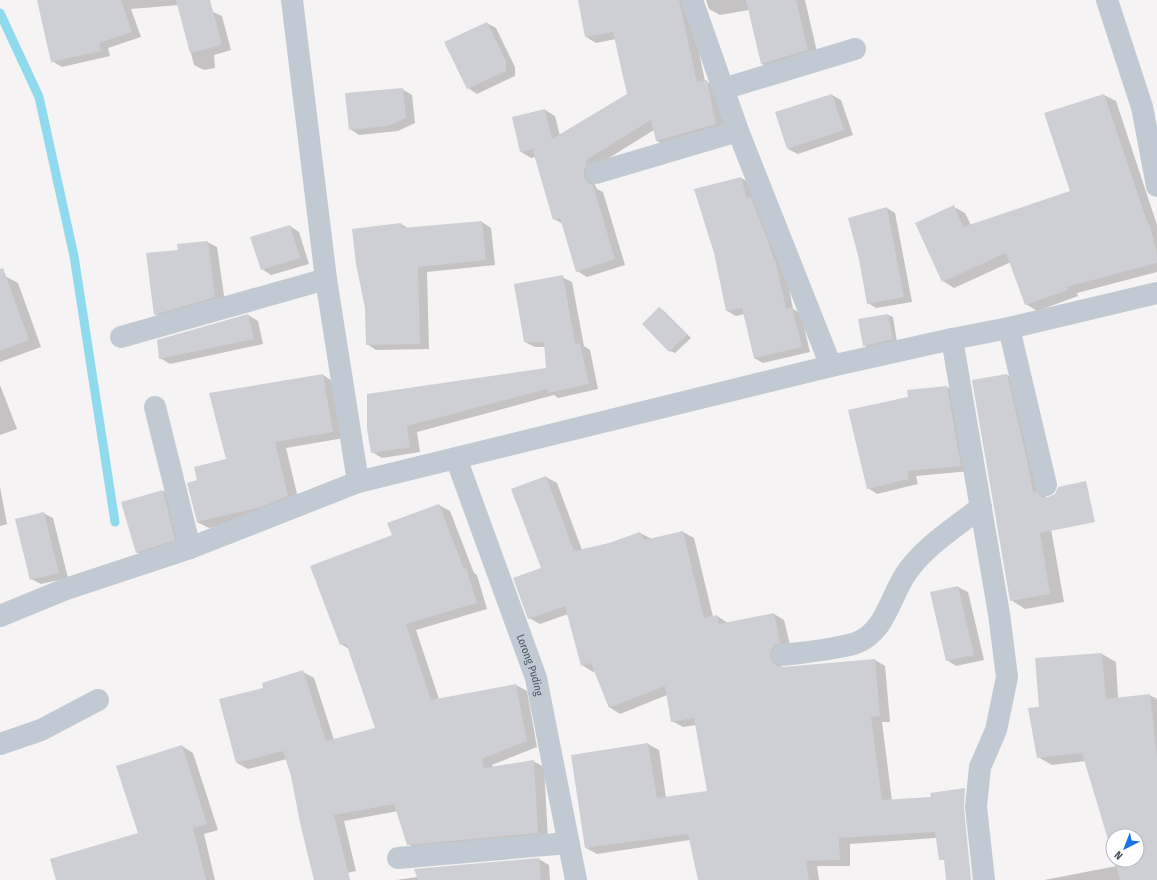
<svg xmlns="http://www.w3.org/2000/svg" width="1157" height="880" viewBox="0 0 1157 880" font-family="'Fira Sans Condensed',sans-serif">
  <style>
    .shadow { fill: #0003 }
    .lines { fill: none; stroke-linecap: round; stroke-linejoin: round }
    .stream { stroke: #90daee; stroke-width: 9 }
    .building { fill: #cdcfd5 }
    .minor { stroke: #c1cad2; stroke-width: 22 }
    .labels { text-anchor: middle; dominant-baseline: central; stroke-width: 3; stroke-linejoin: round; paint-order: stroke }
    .street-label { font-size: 11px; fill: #4a5661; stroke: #fff }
  </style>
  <rect width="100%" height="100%" fill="#f5f3f3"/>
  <g class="shadow">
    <polygon points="38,0 210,0 211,11 222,16 231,50 214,55 215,68 204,70 194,65 179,5 131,9 141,37 108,48 110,56 62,67 52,61"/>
    <polygon points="579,0 692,0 692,20 705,81 717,87 726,130 667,147 657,141 654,130 596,166 594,183 597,189 603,192 625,265 587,277 577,271 563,224 554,219 535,157 531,158 521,152 545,110 555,116 560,136 628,94 616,39 596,43 586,37"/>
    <polygon points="706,0 808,0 805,0 818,56 772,70 762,64 749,10 720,15 709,9"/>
    <polygon points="487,23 496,28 515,67 515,76 477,94 468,88"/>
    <polygon points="402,89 412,95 415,123 398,131 359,135 350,129"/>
    <polygon points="832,95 841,100 853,135 798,154 788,149"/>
    <polygon points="1104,95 1116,101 1157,225 1157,272 1077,293 1078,296 1037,311 1026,304 1011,262 954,288 943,281 954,207 965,213 971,225 1071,192 1045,114"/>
    <polygon points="741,178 750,183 785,268 793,309 801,314 810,352 763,363 754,358 745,314 736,316 727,311"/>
    <polygon points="887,208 895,213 912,302 876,308 868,303"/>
    <polygon points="482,222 491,228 495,265 427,272 429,349 376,350 367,344 366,308 401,224 409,229"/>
    <polygon points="290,226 299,232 309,264 271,275 262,269"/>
    <polygon points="207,242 217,247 225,302 164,320 155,314 179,251"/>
    <polygon points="5,276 18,283 41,347 0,362 0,277"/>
    <polygon points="562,277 572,282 584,346 590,350 598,389 558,398 554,395 417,432 420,452 382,458 372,452 368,429 547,369 545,347 535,347 525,342"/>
    <polygon points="660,308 664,311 691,338 675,353 670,351"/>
    <polygon points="248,315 258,321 263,344 170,364 160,358"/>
    <polygon points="888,315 893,317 897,342 868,348 864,345 859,319"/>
    <polygon points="323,375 334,382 344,438 286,448 299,502 273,513 209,528 197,522 198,481 228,460"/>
    <polygon points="1007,375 1021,383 1041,469 1047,502 994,503"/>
    <polygon points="0,385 17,429 0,435"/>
    <polygon points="947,387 957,393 970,471 916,476 918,484 877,494 868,488 909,397"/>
    <polygon points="546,477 557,483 582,550 610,544 640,533 652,539 683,532 694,538 713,617 717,616 728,623 774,614 784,620 791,649 780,663 782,668 875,660 885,666 890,722 882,722 892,801 964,836 850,844 850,866 817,866 819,880 699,880 690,840 597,854 586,848 648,744 659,750 666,798 709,792 696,725 683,727 672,721 667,695 620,714 609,707 595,671 593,672 582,665 568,614 540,624 529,618 542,569"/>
    <polygon points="0,487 7,524 0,526"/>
    <polygon points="163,491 172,496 184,545 146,558 137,552"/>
    <polygon points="439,505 450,511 474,573 477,575 487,609 416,630 439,699 516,685 527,691 537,747 492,765 493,767 533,761 544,767 548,839 419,850 408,844 398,811 344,821 356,871 324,878 287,759 248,769 237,763 265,689 303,672 314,678 334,740 376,729 349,649 341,644 393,536"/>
    <polygon points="43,513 53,518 68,578 41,584 31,579"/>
    <polygon points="1037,521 1051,529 1064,602 1025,609 1011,600"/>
    <polygon points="958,587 968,592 984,660 956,666 947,660"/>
    <polygon points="1102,654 1116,662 1118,698 1149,695 1157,699 1157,880 1044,880 1117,866 1115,860 1137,860 1137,836 1113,836 1113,852 1086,761 1052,765 1038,757 1040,707"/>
    <polygon points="182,746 193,753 218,830 204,834 215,880 57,880 139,834"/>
    <polygon points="539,859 549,865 550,880 396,880 418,877 416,870"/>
  </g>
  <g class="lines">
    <polyline class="stream" points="0,13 39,97 74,256 115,522"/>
  </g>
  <g class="building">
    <polygon points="37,0 121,0 132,32 99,43 101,51 51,62"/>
    <polygon points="176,0 210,0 222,45 190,53"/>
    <polygon points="578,0 679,0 697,82 707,80 716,124 656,141 651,120 586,160 587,164 584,170 584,176 587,182 593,185 615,259 576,272 560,218 553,220 533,151 536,149 520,152 512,117 545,109 552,139 627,94 613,32 585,37"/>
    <polygon points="746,0 796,0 808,50 761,64"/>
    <polygon points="487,22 506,61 506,71 467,89 444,42"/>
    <polygon points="403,88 406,118 388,126 349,130 345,93"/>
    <polygon points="832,94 844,130 787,149 775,112"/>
    <polygon points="1104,94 1148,224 1149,223 1157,253 1157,263 1066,287 1068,290 1025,305 1006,253 942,282 915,223 954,205 963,227 1070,191 1044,113"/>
    <polygon points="741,177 747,199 751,197 767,239 775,262 776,262 786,309 792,307 802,347 754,358 742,308 726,311 714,253 694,189"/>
    <polygon points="887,207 904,297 867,304 859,259 848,218"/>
    <polygon points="482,221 486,260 418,267 420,344 366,345 365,308 356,264 352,229 401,223 402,228"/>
    <polygon points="290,225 300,258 261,270 250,237"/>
    <polygon points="208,241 215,297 154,315 146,253 178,250 177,244"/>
    <polygon points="3,268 29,340 0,351 0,269"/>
    <polygon points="563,275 575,344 580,343 589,384 548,393 547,389 407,426 410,447 371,453 367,429 367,394 546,368 544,342 524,342 514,284"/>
    <polygon points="659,307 687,335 669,352 642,324"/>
    <polygon points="248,314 254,339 159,359 157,340"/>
    <polygon points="888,314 893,339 863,346 858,319"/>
    <polygon points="323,374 333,432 275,442 288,496 261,507 197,522 187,483 197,480 194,467 226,459 209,393"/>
    <polygon points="1007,374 1027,460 1033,492 1036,491 1042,497 1048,497 1055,494 1058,487 1086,481 1095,522 1040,533 1050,594 1010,601 972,380"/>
    <polygon points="947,386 961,466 907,471 909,479 867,489 848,410 908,397 907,390"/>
    <polygon points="546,476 574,551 609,543 640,532 644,540 683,531 704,618 717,615 719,624 774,613 780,643 774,645 771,650 770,656 772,662 777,666 783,667 875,659 880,716 871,717 882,800 931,797 930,793 965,788 964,808 971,880 946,880 944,860 939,860 935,832 839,838 840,860 806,861 809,880 698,880 688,834 585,848 571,755 648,743 657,798 707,791 694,718 671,722 665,686 609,708 591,663 581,666 565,606 528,619 513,578 541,568 511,489"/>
    <polygon points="163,490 175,540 136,553 121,502"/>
    <polygon points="439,504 464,569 466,568 477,603 406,624 431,700 516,684 527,741 482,759 484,768 534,760 538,833 407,845 394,804 334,815 350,880 314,880 300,823 291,776 283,751 236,763 219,699 263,688 262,683 303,670 326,741 375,728 346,643 340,645 310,566 392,535 387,523"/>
    <polygon points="44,512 59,573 30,580 15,519"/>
    <polygon points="958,586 974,655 946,661 930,592"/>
    <polygon points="1102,653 1106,699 1150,694 1157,756 1157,880 1120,880 1114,860 1137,860 1137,836 1113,836 1113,856 1082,753 1037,758 1028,708 1039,707 1035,658"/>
    <polygon points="182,745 207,824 193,828 206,880 56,880 50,859 138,833 116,766"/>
    <polygon points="539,858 541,880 418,880 414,869"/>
  </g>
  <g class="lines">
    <g class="minor">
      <polyline points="292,0 326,279 358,482"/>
      <polyline points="692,0 738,131 831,366"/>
      <polyline points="1107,0 1142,107 1157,186"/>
      <polyline points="723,89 855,49"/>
      <polyline points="596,173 738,131"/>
      <polyline points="1009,328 1046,485"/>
      <polyline points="121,337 326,279"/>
      <polyline points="952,339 999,614 1007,677 996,730 980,767 976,807 984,880"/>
      <polyline points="155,407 190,548"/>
      <path id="s1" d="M456,458l80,220 40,202"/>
      <polyline points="0,616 66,589 190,548 358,482 831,366 952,339 1009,328 1157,293"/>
      <path d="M782,655c19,-2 38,-4 57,-8 5,-1 12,-2 17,-4 29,-11 34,-45 49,-68 18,-28 50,-47 76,-68"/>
      <polyline points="0,744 41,730 98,700"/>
      <polyline points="398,858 568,843"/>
    </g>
  </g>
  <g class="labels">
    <g class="street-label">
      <text stroke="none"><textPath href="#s1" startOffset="220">Lorong Puding</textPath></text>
    </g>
  </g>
  <g transform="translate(1125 848) rotate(222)"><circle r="19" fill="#ffffff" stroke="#b7bbc0"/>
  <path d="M0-3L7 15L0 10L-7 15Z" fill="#1a73e8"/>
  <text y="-6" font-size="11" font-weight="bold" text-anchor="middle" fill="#4a5661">N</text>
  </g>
</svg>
